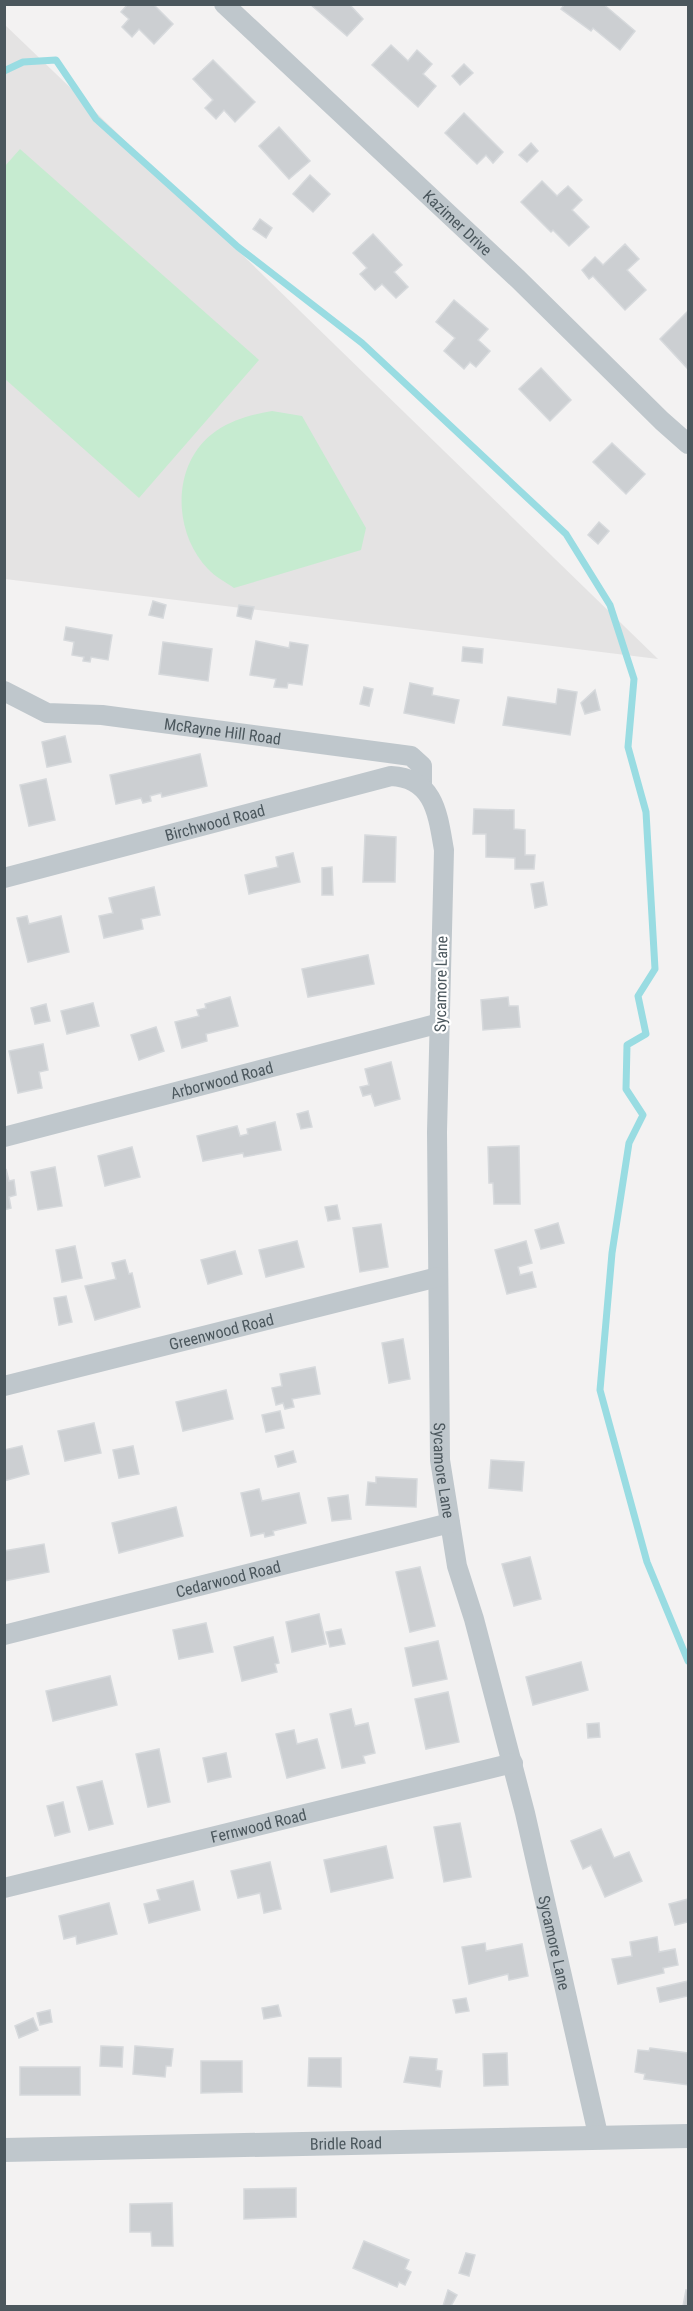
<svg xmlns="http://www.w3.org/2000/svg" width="693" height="2311" viewBox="0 0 693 2311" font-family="'Roboto Condensed',sans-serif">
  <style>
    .education { fill: #e4e3e3 }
    .green { fill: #c6ebd0 }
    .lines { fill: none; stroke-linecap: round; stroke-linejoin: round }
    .stream { stroke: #99dce2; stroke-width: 7 }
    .building { fill: #cccfd2; stroke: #d6d9dc; stroke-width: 1.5 }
    .minor { stroke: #bfc7cc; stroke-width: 20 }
    .tertiary { stroke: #bfc7cc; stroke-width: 24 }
    .labels { text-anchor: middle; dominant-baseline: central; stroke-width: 4.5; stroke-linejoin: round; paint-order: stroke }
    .street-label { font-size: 16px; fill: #4b575d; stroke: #fff }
  </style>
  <rect width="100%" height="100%" fill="#f3f2f2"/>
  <polygon class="education" points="4,24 79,96 658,659 5,579"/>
  <g class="green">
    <polygon points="20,149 259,360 139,498 5,379 5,166"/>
    <path d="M272,411l30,5 64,112 -5,22 -127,38c-8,-6 -19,-11 -26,-19 -36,-37 -37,-107 8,-138 18,-12 35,-16 56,-20z"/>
  </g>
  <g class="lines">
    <polyline class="stream" points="4,71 23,62 56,60 96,119 238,247 362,343 566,534 610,605 634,679 628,747 646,812 655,969 638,996 646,1034 627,1045 626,1089 643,1115 629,1143 612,1253 600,1390 647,1562 688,1661"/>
  </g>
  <g class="building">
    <polygon points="128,4 153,4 173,24 154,44 139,29 132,37 122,27 129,19 121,12"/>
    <polygon points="310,4 349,4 363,19 347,36"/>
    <polygon points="565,4 603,4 635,31 620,50 593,28 591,31 561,9"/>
    <polygon points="391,45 408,61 417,50 432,64 423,74 436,86 418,107 372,65"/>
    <polygon points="213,60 255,102 235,122 224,110 216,119 205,108 213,100 193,79"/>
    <polygon points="464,64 473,73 460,85 452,76"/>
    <polygon points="464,113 503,152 493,163 486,155 477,164 445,133"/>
    <polygon points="279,127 310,161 289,179 259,146"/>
    <polygon points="531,143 538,151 527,162 519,155"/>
    <polygon points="310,175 330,194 313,212 293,194"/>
    <polygon points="542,181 557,196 568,186 582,200 572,210 589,227 569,246 553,230 551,232 521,202"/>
    <polygon points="260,219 272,228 266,238 253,229"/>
    <polygon points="373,234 402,265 394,272 408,287 396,298 382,284 375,290 360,274 367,268 353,253"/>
    <polygon points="625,244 639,259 627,270 646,290 625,310 593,276 589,279 582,270 595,257 603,265"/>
    <polygon points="454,300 488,329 478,340 490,351 476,367 470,362 464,369 444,351 455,338 436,322"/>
    <polygon points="688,311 688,369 660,339"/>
    <polygon points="541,368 571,400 550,421 519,389"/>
    <polygon points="612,443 645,474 626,494 593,462"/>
    <polygon points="599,522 609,531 598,544 588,535"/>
    <polygon points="153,601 166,605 163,618 149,615"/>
    <polygon points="239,605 254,607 251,619 237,616"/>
    <polygon points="66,627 112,635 108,660 91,657 90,662 83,661 84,657 72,655 74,642 64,640"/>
    <polygon points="256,641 289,648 290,642 308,645 302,685 288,683 287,688 274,687 276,679 250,675"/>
    <polygon points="163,642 212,649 208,681 159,674"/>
    <polygon points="463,647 483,649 482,663 462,661"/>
    <polygon points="410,683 433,688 432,695 459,700 454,723 404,713"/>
    <polygon points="364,687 373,689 369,706 360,704"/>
    <polygon points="558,689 577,692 570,735 503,725 508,697 556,704"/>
    <polygon points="595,690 600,710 585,714 581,703"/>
    <polygon points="65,736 71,762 47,767 42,742"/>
    <polygon points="200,754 207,786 162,797 161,793 150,796 151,801 143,803 141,798 116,804 110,775"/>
    <polygon points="46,779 55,820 29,826 20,785"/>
    <polygon points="474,809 514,810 514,829 525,830 525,855 535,855 534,869 515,869 515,858 486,857 486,834 473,834"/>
    <polygon points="365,835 396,837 395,882 363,882"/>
    <polygon points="293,853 300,882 249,894 245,875 278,867 276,857"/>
    <polygon points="332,867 333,895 322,895 322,868"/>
    <polygon points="543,882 547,905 535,908 531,884"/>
    <polygon points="154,887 160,915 141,919 143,929 104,938 99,916 113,913 109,898"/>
    <polygon points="27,916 29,924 61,916 69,952 28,962 17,918"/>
    <polygon points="368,955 374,984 308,997 302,969"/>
    <polygon points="230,997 238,1026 206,1034 207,1041 182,1048 175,1022 199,1016 197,1010 206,1008 205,1004"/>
    <polygon points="508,997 509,1006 518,1006 520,1027 483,1030 481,1000"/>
    <polygon points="93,1003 99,1026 67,1034 61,1011"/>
    <polygon points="46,1004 50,1021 35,1024 31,1008"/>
    <polygon points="156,1027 164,1051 139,1060 131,1035"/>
    <polygon points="43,1044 48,1070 39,1072 42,1088 18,1093 9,1051"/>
    <polygon points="391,1062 400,1099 375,1106 371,1094 363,1096 360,1087 369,1085 365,1069"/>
    <polygon points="308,1111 312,1127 301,1129 297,1114"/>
    <polygon points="275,1122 281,1150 244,1157 243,1153 203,1161 197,1136 237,1126 240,1136 248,1134 247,1129"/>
    <polygon points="519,1146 520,1204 494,1204 493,1183 489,1183 488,1147"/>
    <polygon points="132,1147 140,1177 105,1186 98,1156"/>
    <polygon points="55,1167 62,1206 38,1210 31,1172"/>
    <polygon points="6,1169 9,1181 14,1180 16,1195 9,1197 11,1208 4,1210"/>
    <polygon points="337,1205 340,1219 328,1221 325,1207"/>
    <polygon points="558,1223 564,1243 541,1249 535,1230"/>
    <polygon points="381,1224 388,1267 360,1272 353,1228"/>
    <polygon points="297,1241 304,1267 266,1277 259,1250"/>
    <polygon points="526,1241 532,1263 518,1267 520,1275 532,1272 536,1287 507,1294 495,1250"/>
    <polygon points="75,1246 82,1278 62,1282 56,1250"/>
    <polygon points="235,1251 242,1274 208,1284 201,1260"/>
    <polygon points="125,1260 129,1274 132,1273 140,1307 95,1320 85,1286 116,1279 112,1263"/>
    <polygon points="66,1296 72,1322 59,1325 54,1298"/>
    <polygon points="403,1339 410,1379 389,1383 382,1343"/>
    <polygon points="315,1367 320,1394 292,1399 294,1407 285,1409 283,1403 276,1405 272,1388 282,1386 280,1374"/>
    <polygon points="226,1390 233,1419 183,1431 176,1402"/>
    <polygon points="280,1411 284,1428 266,1432 262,1415"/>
    <polygon points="94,1423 101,1453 65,1461 58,1431"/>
    <polygon points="22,1446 29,1474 4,1481 4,1450"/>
    <polygon points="133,1446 139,1474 119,1478 113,1450"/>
    <polygon points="293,1451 296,1462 278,1467 275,1456"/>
    <polygon points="491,1460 524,1462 522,1491 489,1488"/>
    <polygon points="376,1477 417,1479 416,1507 366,1505 368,1482 376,1483"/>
    <polygon points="259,1489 262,1501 299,1493 306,1523 273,1531 274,1535 265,1537 264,1533 251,1536 241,1493"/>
    <polygon points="348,1495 351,1519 332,1521 328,1498"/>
    <polygon points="176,1507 183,1536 119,1553 112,1523"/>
    <polygon points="44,1544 49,1572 4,1581 4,1551"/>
    <polygon points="530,1557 541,1599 514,1606 502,1564"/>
    <polygon points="420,1567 435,1626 410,1632 396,1572"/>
    <polygon points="319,1614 326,1644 292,1652 286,1622"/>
    <polygon points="206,1623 213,1652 179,1659 173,1630"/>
    <polygon points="341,1629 345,1644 330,1647 326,1632"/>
    <polygon points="273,1637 279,1663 275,1664 277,1672 242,1681 234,1647"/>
    <polygon points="438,1641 447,1679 413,1686 405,1648"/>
    <polygon points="581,1662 588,1690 533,1705 526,1677"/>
    <polygon points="110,1676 117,1705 53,1721 46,1691"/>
    <polygon points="448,1692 459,1742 426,1749 415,1699"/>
    <polygon points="351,1709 355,1726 368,1723 375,1753 363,1756 365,1763 342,1768 330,1714"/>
    <polygon points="599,1723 600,1737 588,1738 587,1724"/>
    <polygon points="294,1730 297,1744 317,1739 325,1768 287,1778 276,1734"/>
    <polygon points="159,1749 170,1802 148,1807 136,1754"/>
    <polygon points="226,1753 231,1777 208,1782 203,1758"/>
    <polygon points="102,1781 113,1824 89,1830 77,1787"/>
    <polygon points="63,1802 70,1832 55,1836 47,1806"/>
    <polygon points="460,1823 471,1877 444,1882 434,1827"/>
    <polygon points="601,1829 614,1858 629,1852 642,1881 605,1897 591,1865 583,1869 571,1841"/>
    <polygon points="386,1846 393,1878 331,1892 324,1860"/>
    <polygon points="270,1862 281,1909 264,1913 260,1893 238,1898 231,1871"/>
    <polygon points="193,1881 200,1910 149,1923 144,1904 160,1900 157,1890"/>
    <polygon points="688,1899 688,1922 675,1925 669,1904"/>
    <polygon points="109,1903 117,1934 77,1944 76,1936 64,1939 59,1916"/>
    <polygon points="657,1937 659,1952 675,1949 678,1965 663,1968 664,1973 618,1984 612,1959 632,1956 630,1942"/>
    <polygon points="485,1943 486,1951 522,1944 528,1976 509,1980 508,1974 469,1984 462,1947"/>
    <polygon points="688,1981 688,1996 660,2002 657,1988"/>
    <polygon points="466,1998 469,2011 456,2013 453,2000"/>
    <polygon points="278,2005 281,2016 264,2019 262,2008"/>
    <polygon points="50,2010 52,2022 40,2025 37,2013"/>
    <polygon points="33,2018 38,2030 19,2038 15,2026"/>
    <polygon points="101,2046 123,2047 122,2067 100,2066"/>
    <polygon points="135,2046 173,2049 171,2066 166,2066 165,2077 133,2074"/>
    <polygon points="650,2048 688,2053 688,2085 644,2079 645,2074 635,2072 638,2050 649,2051"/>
    <polygon points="507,2053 508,2085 484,2086 483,2054"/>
    <polygon points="410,2057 437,2059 436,2070 442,2071 440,2087 404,2082"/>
    <polygon points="309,2058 341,2058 341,2087 308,2086"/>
    <polygon points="201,2061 242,2061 242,2092 201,2093"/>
    <rect x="20" y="2067" width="60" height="28"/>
    <polygon points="296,2188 296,2217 244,2219 244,2189"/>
    <polygon points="172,2203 173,2246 152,2246 151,2232 130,2232 130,2204"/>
    <polygon points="364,2241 409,2260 405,2269 411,2272 405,2285 399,2282 397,2287 353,2268"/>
    <polygon points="466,2253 475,2255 469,2276 459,2273"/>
    <polygon points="448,2290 457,2295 451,2306 443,2306"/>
    <polygon points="686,2290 688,2291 688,2306 683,2306"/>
  </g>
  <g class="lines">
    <g class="minor">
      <path id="s1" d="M224,4l294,275 144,142 26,23"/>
      <path id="s2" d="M4,691l43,22 55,2 309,41 11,10v21"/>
      <path id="s3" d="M4,878l387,-102c44,2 47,40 53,74l-7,282 3,328 17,106 17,53 51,194 74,326"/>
      <path id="s4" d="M4,1137l436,-114"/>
      <path id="s5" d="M4,1386l434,-109"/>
      <path id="s6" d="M4,1635l446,-112"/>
      <path id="s7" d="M4,1888l509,-125"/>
    </g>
    <path class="tertiary" id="s8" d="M4,2150l684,-14"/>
  </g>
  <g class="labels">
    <g class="street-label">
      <text stroke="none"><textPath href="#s1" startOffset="320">Kazimer Drive</textPath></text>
      <text stroke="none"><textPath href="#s2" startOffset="225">McRayne Hill Road</textPath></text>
      <text stroke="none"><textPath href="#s3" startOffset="218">Birchwood Road</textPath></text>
      <text transform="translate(441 984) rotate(-89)">Sycamore Lane</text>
      <text stroke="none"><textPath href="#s4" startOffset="225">Arborwood Road</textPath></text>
      <text stroke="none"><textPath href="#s5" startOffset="224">Greenwood Road</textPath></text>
      <text stroke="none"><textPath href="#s3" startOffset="1122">Sycamore Lane</textPath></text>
      <text stroke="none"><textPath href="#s6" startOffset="231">Cedarwood Road</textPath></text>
      <text stroke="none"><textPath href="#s7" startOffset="262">Fernwood Road</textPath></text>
      <text stroke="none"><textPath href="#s3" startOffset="1608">Sycamore Lane</textPath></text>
      <text stroke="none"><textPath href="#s8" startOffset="342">Bridle Road</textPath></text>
    </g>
  </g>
  <rect width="693" height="2311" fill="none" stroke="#4b575d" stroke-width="12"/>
</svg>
